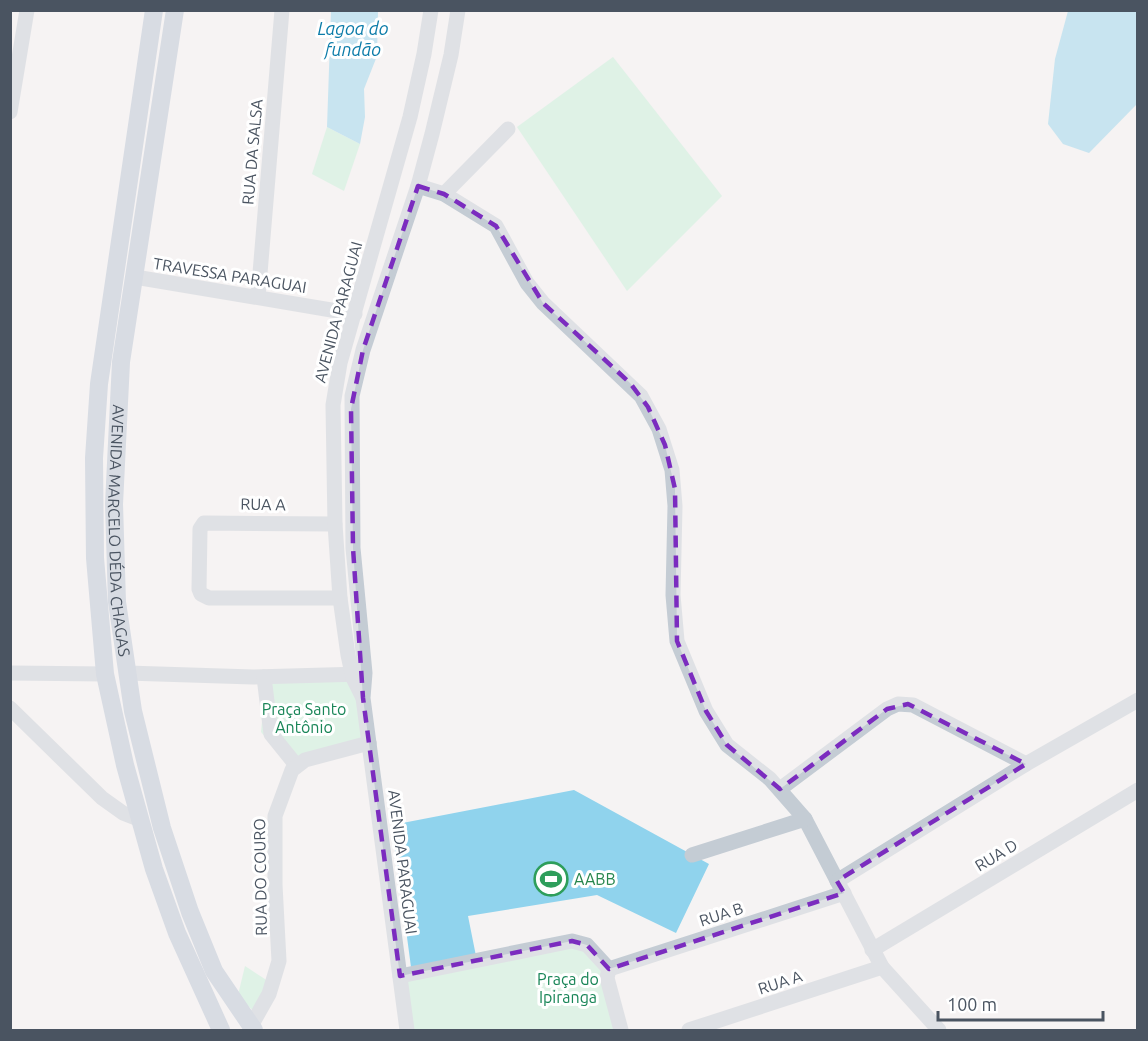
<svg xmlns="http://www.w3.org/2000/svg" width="1148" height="1041" viewBox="0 0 1148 1041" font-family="Ubuntu,sans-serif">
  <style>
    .green { fill: #c3f1d8 }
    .water { fill: #90d3ed }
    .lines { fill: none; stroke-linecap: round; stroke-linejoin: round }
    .minor { stroke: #c4ccd4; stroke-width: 15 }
    .major { stroke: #b3c0d1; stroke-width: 18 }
    .marked { fill: none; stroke: #7b2cbf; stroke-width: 4.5; stroke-dasharray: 12 8; stroke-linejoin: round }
    .labels { text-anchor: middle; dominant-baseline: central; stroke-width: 6; stroke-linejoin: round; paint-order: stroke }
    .street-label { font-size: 16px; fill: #4a5461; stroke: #fff }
    .park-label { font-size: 16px; fill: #188557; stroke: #fff }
    .leisure-label { font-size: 16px; fill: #27864d; stroke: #fff; text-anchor: start }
    .water-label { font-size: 18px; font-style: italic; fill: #0c7ca9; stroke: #fff }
  </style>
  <rect width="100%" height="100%" fill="#f5f3f3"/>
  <g class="green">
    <polygon points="613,57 722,196 627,291 517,127"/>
    <polygon points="327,127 360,144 344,191 312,174"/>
    <polygon points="352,677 368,741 288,764 261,732 266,679"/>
    <polygon points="584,943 607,967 624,1030 413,1030 406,975"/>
    <polygon points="245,966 271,983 255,1013 238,995"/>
  </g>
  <g class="water">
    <polygon points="331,11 378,11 377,56 364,89 365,117 360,144 327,127"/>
    <polygon points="1068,11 1137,11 1137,104 1089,153 1063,144 1048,124 1055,59"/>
    <polygon points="574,790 709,864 676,933 597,895 468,916 476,956 411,967 392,825"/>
  </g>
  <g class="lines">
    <g class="minor">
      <polyline points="10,112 27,10"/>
      <polyline points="418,186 444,194 496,226 527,283 543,303 641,396 659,429 672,470 675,506 673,595 677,641 706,711 727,745 770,779 805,819 882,967 939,1030"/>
      <polyline points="444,194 508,129"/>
      <polyline points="135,277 355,314"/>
      <polyline points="258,297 282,10"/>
      <polyline points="335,524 204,523 200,529 199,589 201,594 209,598 340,598"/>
      <polyline points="10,673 105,674"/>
      <polyline points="127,673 253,677 362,674"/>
      <polyline points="264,677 271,734 296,765"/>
      <polyline points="362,696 353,678 348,655 340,598 335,524 333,405 340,363 410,117 424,54 431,10"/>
      <polyline points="10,708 102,798 123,813 141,820"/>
      <polyline points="780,789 887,709 898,704 913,705 1026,764"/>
      <polyline points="692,855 805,819"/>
      <polyline points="837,881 1026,764 1138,700"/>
      <polyline points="872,950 1138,790"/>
      <polyline points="609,969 844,893"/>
      <polyline points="609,969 607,978 621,1030"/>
      <polyline points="400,976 572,941 587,945 609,969"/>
      <polyline points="251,1026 269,994 279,961 275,885 275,816 292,770 305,760 369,743"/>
      <polyline points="407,1030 363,698 365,673 353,548 352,396 363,350 418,186 432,134 451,55 458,10"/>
      <polyline points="689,1030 882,967"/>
    </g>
    <g class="major">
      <polyline points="154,10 99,384 94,458 95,558 105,674 125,765 154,869 177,933 221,1030"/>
      <path id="s1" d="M175,10l-54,352 -7,142 3,98 16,109 29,117 28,84 24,59 40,59"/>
    </g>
  </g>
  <path d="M0 0H1148V1041H0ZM418,186l26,8 52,32 47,77 87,80 18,24 17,38 10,44 2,152 29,70 21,34 53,44 107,-80 21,-5 118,60 -189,117 7,12 -235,76 -22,-24 -15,-4 -172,35 -37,-278 -10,-150 -2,-139 12,-59z" fill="#f5f3f3" fill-opacity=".55" fill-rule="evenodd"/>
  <path class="marked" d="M418,186l26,8 52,32 47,77 87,80 18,24 17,38 10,44 2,152 29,70 21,34 53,44 107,-80 21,-5 118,60 -189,117 7,12 -235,76 -22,-24 -15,-4 -172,35 -37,-278 -10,-150 -2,-139 12,-59z"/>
  <defs>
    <g id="stadium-ring" transform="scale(1.725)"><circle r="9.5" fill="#fff" stroke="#2e9e5b" stroke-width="1.5"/><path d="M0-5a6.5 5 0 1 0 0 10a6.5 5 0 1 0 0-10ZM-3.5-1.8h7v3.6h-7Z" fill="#2e9e5b"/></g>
  </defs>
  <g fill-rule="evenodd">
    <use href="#stadium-ring" x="551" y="879"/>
  </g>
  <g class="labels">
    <g class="street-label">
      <text transform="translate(252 152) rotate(-85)">RUA DA SALSA</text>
      <text transform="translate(230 275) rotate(9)">TRAVESSA PARAGUAI</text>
      <text transform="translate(338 312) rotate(-75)">AVENIDA PARAGUAI</text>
      <text transform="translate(263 504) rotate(1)">RUA A</text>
      <text stroke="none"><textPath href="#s1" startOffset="525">AVENIDA MARCELO DÉDA CHAGAS</textPath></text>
      <text transform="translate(996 855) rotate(-31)">RUA D</text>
      <text transform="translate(403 862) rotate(83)">AVENIDA PARAGUAI</text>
      <text transform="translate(260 877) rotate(-91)">RUA DO COURO</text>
      <text transform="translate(721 914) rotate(-18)">RUA B</text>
      <text transform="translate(780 982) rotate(-18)">RUA A</text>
    </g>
    <g class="park-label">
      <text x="304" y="709">Praça Santo<tspan x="304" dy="18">Antônio</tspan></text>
      <text x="568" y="979">Praça do<tspan x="568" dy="18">Ipiranga</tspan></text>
    </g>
    <g class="leisure-label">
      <text x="574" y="879">AABB</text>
    </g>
    <g class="water-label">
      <text x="353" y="28">Lagoa do<tspan x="353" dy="21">fundão</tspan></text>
    </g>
  </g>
  <rect width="1148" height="1041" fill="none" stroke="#4a5461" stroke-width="24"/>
  <path d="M938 1011v9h165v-9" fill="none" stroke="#4a5461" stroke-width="3"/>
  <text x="947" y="1011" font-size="18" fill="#4a5461" stroke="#ffffff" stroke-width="4.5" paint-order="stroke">100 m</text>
</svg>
